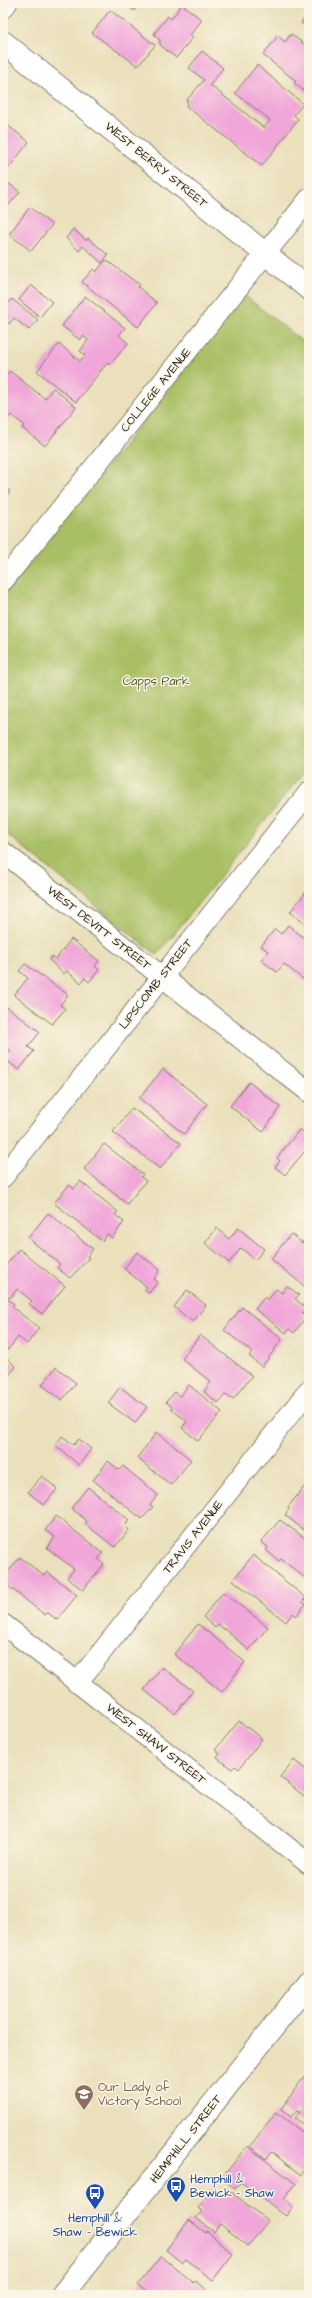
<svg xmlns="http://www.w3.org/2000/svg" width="312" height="2298" viewBox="0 0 312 2298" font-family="'Architects Daughter',sans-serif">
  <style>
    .green { fill: #a9bf63; stroke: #626e40 }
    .building { fill: #f0a6d9 }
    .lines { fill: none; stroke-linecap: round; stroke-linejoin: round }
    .minor-casing { stroke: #837e6c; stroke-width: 22 }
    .secondary-casing { stroke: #837e6c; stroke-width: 24 }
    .minor { stroke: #fff; stroke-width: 20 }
    .secondary { stroke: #fff; stroke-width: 22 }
    .labels { text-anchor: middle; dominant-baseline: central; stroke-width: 3; stroke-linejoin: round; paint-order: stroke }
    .street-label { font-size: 12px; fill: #1c1c1c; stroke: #fcf5e5 }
    .park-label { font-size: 12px; fill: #4d5535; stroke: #fcf5e5 }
    .education-label { font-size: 12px; fill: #785e54; stroke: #fcf5e5; text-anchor: start }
    .transit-label { font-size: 12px; fill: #164399; stroke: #fcf5e5; text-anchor: start }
  </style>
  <rect width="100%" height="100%" fill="#fcf5e5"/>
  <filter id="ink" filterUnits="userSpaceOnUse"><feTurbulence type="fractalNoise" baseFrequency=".025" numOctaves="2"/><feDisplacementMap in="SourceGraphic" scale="8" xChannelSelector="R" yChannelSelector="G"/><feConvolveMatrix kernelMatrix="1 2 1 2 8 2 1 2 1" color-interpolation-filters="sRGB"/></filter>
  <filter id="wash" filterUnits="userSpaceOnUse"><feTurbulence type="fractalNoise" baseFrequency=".012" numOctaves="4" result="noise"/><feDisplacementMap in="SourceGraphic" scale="16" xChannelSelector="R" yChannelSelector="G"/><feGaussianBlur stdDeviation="0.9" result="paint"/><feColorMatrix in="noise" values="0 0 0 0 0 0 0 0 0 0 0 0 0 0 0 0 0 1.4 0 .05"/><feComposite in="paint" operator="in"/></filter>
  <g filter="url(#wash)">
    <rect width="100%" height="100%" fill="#eae0bc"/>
    <polygon class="green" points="244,295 309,347 309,766 157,955 3,831 3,596"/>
    <g id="blocks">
      <g class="building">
        <polygon points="124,3 141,3 134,11"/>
        <polygon points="182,4 202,20 190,35 193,37 176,58 160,45 160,40 154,34 168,16 171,19"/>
        <polygon points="110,10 155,45 138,66 92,33"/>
        <polygon points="309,12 309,29 301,23"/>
        <polygon points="291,34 309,48 309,95 294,83 296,81 263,55 278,36 285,42"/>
        <polygon points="202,51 223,68 210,85 264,128 270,120 235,93 257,65 303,104 294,115 298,119 262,166 186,106 188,103 186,101 204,80 189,68"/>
        <polygon points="3,117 8,121 6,124 29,142 8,169 3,164"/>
        <polygon points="3,173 8,177 6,180 8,183 20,192 8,206 3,204"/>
        <polygon points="30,207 52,225 31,251 9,234"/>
        <polygon points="73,229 86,240 88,238 108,255 102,263 83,246 79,251 66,238"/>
        <polygon points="106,260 140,285 138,287 157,303 138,327 82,282 93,269 96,272"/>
        <polygon points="31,285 52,302 40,317 19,300"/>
        <polygon points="85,296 125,328 119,335 128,343 110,365 108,363 103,368 76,402 37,371 59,344 80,361 85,355 80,351 88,340 83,336 80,340 62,326"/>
        <polygon points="12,299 38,320 29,330 14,318 9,324 3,319 3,310"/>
        <polygon points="10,371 45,399 53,388 76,407 45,446 22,428 24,425 11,415 6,421 3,419 3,379"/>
        <polygon points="3,485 10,491 3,500"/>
        <polygon points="309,888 309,927 290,912"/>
        <polygon points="288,925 309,942 309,984 284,964 277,972 261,960 268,951 261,946 275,929 281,934"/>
        <polygon points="71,939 99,961 95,966 99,970 89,982 85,978 81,983 67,971 64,974 49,960 52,956 56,959"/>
        <polygon points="25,964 68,995 60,1005 65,1009 52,1024 14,995 28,978 19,971"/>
        <polygon points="3,1004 40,1032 28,1047 34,1051 19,1070 5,1059 11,1051 3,1045"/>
        <polygon points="3,1064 9,1069 3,1078"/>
        <polygon points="163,1069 207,1104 184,1134 139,1098"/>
        <polygon points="249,1082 280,1107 263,1132 230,1106"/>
        <polygon points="132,1108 181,1143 160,1169 113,1132"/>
        <polygon points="300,1129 309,1137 309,1146 285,1175 275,1167 280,1161 277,1158"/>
        <polygon points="104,1144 143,1174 141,1177 146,1181 127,1204 84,1169"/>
        <polygon points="80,1181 118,1212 115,1215 124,1222 112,1238 107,1234 102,1241 54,1203 69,1185 74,1189"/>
        <polygon points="48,1213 93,1249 87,1257 89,1258 70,1278 57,1268 60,1264 28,1238"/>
        <polygon points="217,1228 229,1239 238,1228 264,1249 255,1260 241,1248 229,1263 205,1243"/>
        <polygon points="291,1234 302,1243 304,1240 309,1244 309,1290 271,1259"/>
        <polygon points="19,1249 65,1286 42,1314 29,1304 32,1301 17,1289 10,1298 3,1293 3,1269"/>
        <polygon points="137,1252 160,1270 154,1279 158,1282 149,1293 144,1290 147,1287 124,1269"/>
        <polygon points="287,1286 299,1295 295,1299 306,1308 302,1313 306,1317 294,1333 289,1329 286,1333 255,1309 265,1297 268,1300 276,1289 282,1293"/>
        <polygon points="187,1290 206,1305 193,1322 174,1307"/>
        <polygon points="3,1295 14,1304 12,1307 39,1328 27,1344 18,1337 8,1350 3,1346"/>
        <polygon points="242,1307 282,1339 262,1367 249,1356 252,1352 224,1330"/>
        <polygon points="200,1335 252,1376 233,1399 226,1394 218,1403 204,1392 211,1382 182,1359"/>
        <polygon points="3,1354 16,1367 4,1381 3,1380"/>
        <polygon points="56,1367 76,1383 62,1400 42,1385"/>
        <polygon points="189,1385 222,1412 198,1441 182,1428 187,1421 171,1409 172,1407 166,1402 175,1392 180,1396"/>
        <polygon points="120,1387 147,1407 135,1423 108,1403"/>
        <polygon points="157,1432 191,1460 171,1485 137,1458"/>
        <polygon points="62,1436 74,1445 79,1439 91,1449 79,1465 55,1445"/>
        <polygon points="108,1461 119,1470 123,1466 158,1495 150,1505 153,1507 142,1519 93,1480"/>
        <polygon points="42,1476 57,1489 44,1505 28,1492"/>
        <polygon points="308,1482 309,1483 309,1534 285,1515 289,1509 288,1507"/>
        <polygon points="88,1487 129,1520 125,1526 129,1530 115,1547 85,1524 87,1521 71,1508"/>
        <polygon points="56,1516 103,1553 98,1559 104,1564 83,1590 67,1578 74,1569 47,1548 55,1537 45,1530"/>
        <polygon points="280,1520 309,1541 309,1581 281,1559 279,1561 266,1550 268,1547 261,1542"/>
        <polygon points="253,1555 306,1598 302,1602 306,1604 296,1616 293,1613 286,1622 233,1580"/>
        <polygon points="20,1557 44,1576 47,1572 77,1595 57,1620 47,1612 45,1615 3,1582 3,1578"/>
        <polygon points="223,1592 268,1627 249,1650 218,1624 215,1628 203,1617"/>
        <polygon points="198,1624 245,1662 222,1692 174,1654"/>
        <polygon points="162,1667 193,1691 175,1714 144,1690"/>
        <polygon points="239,1721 262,1739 239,1769 235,1766 232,1769 217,1758 220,1754 215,1750"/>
        <polygon points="294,1760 309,1772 309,1800 280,1777"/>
        <polygon points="306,2074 309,2076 309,2120 304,2125 295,2118 300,2112 297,2110 291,2117 281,2109"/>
        <polygon points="276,2112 309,2137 309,2165 301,2175 271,2152 266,2159 250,2146"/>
        <polygon points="247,2146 296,2184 284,2199 293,2207 286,2216 241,2182 235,2189 222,2178"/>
        <polygon points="214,2188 222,2194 226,2188 268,2221 248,2246 220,2224 214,2232 196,2218 202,2211 198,2208"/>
        <polygon points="189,2220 206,2233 207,2231 233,2254 213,2280 186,2259 182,2263 166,2250"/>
        <polygon points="161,2256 194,2283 196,2281 211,2293 209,2295 150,2295 138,2285"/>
      </g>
    </g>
  </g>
  <g filter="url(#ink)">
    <use href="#blocks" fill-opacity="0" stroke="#837e6c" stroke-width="1"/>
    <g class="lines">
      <g class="minor-casing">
        <g id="minor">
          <polyline points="3,8 7,3"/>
          <polyline points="3,581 309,199"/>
          <polyline points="3,852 309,1092"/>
          <polyline points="3,1177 309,792"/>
          <polyline points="3,1624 309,1864"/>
          <polyline points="77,1683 309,1390"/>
        </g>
      </g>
      <g class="secondary-casing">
        <g id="secondary">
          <polyline points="3,42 309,289"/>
          <polyline points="62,2295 309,1982"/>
        </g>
      </g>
      <use href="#minor" class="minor"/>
      <use href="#secondary" class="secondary"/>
    </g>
  </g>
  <defs>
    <g id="school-pin" transform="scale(1)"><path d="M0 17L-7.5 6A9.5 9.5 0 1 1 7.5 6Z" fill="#8d6e63" stroke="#fcf5e5"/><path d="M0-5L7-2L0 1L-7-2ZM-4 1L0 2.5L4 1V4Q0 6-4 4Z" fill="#fff"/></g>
    <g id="bus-pin" transform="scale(1)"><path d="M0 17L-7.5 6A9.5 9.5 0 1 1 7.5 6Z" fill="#1a4fb4" stroke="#fcf5e5"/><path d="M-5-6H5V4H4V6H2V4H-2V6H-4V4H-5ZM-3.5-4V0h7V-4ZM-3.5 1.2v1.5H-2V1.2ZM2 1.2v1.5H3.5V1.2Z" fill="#fff"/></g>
  </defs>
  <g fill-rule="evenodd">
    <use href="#school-pin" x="84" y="2094"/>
    <use href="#bus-pin" x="176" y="2186"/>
    <use href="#bus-pin" x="95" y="2193"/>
  </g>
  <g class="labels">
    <g class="street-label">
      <text transform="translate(156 165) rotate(39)">WEST BERRY STREET</text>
      <text transform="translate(156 390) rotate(-51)">COLLEGE AVENUE</text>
      <text transform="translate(99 928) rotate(38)">WEST DEVITT STREET</text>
      <text transform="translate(156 984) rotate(-52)">LIPSCOMB STREET</text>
      <text transform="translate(193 1537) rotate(-52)">TRAVIS AVENUE</text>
      <text transform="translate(156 1744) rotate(38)">WEST SHAW STREET</text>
      <text transform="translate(186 2139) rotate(-52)">HEMPHILL STREET</text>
    </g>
    <g class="park-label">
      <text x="156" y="681">Capps Park</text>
    </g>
    <g class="education-label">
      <text x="98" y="2087">Our Lady of<tspan x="98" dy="14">Victory School</tspan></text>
    </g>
    <g class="transit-label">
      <text x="190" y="2179">Hemphill &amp;<tspan x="190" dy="14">Bewick - Shaw</tspan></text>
      <text x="95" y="2218" text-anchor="middle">Hemphill &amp;<tspan x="95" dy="14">Shaw - Bewick</tspan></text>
    </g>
  </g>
  <rect width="312" height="2298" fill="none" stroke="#fcf5e5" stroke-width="16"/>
</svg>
